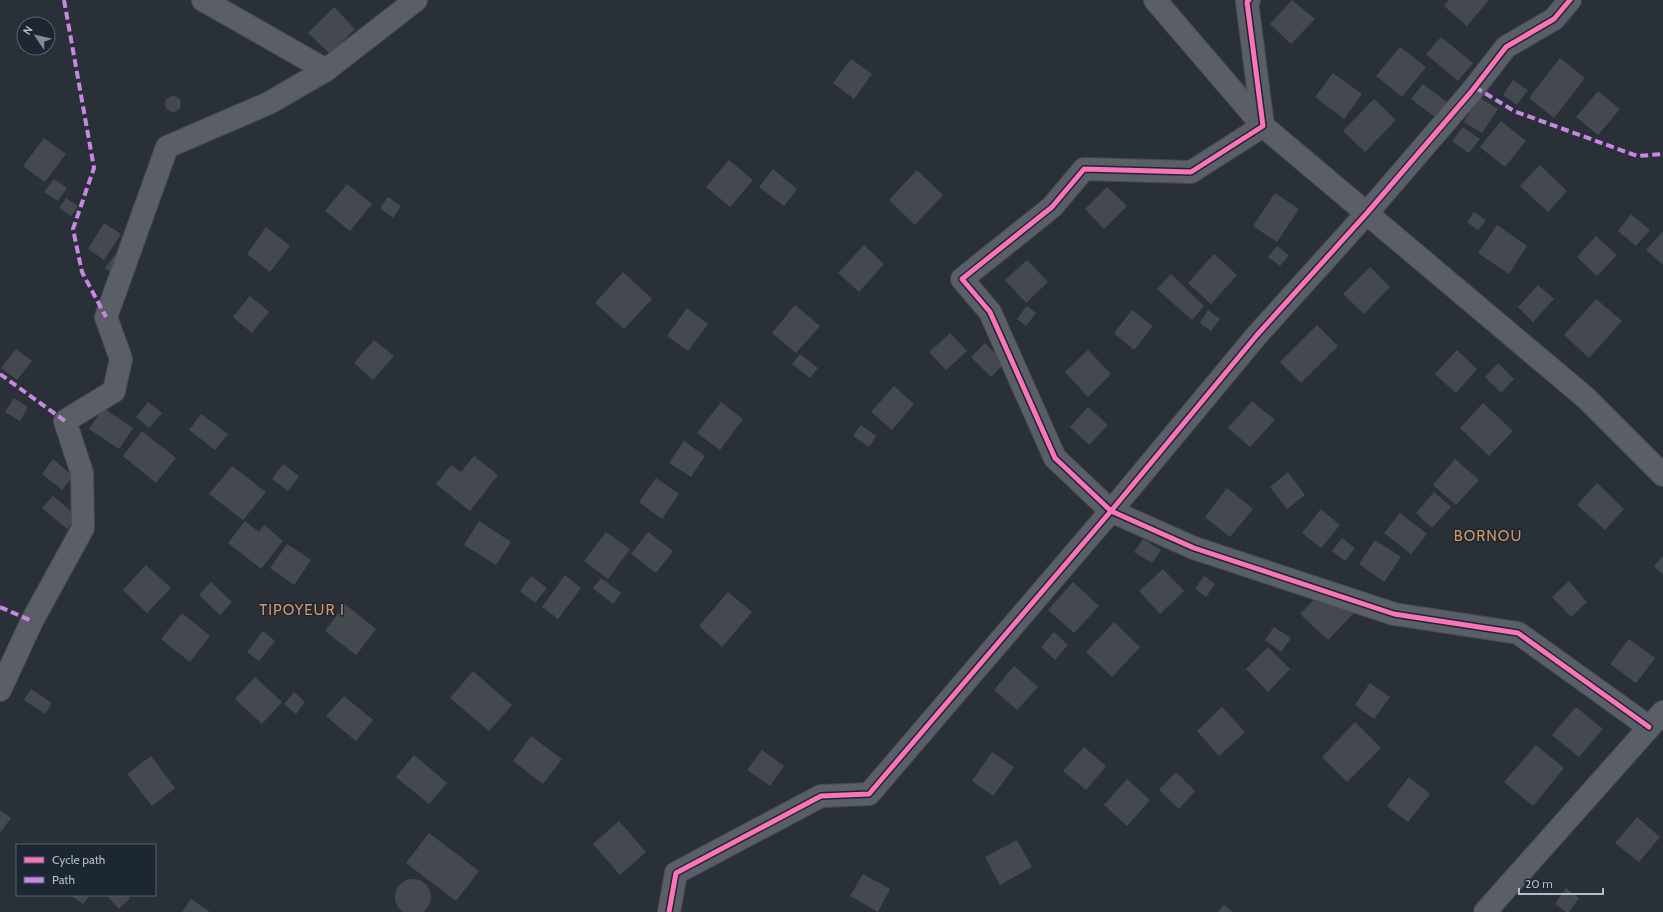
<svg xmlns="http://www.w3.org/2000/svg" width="1663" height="912" viewBox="0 0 1663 912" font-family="Cabin,sans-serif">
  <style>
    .building { fill: #444950 }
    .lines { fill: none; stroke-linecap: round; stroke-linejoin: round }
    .street-casing { stroke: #484c53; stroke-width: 24 }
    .street { stroke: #5a5e66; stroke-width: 22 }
    .quiet { stroke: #c787e3; stroke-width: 4; stroke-dasharray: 8 4; stroke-linecap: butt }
    .cycleway-casing { stroke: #1d2633; stroke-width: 8 }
    .cycleway { stroke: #fb73b8; stroke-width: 5 }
    .labels { text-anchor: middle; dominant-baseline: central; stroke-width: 3; stroke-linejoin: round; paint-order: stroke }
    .neighbourhood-label { font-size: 15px; letter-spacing: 1px; fill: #d59563; stroke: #1d2633 }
  </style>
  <rect width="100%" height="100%" fill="#2a3038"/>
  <g class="building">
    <polygon points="1292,0 1315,19 1291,44 1270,24"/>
    <polygon points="1449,0 1489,0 1467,26 1444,6"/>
    <polygon points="334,7 355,29 330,54 308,33"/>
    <polygon points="1441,37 1473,63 1458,81 1426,54"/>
    <polygon points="1400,47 1426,67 1402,97 1376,76"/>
    <polygon points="1560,58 1585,78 1554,118 1529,98"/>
    <polygon points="851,59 872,74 854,99 833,83"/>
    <polygon points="1333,73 1362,94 1344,119 1315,97"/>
    <polygon points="1513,80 1528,90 1517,105 1503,95"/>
    <polygon points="1423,84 1447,102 1435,117 1411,99"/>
    <polygon points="1598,91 1620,109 1598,135 1576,117"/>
    <circle cx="173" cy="104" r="8"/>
    <polygon points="1479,97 1498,109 1482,133 1464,122"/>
    <polygon points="1374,99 1396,120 1365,152 1343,131"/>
    <polygon points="1501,121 1526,141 1505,167 1480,147"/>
    <polygon points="1463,127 1480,139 1469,153 1452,141"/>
    <polygon points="44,138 66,154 45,182 23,166"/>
    <polygon points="729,160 753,180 730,207 706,187"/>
    <polygon points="1540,165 1567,191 1548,212 1520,186"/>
    <polygon points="773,169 797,189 784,206 759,187"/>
    <polygon points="917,170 943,195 915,225 889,200"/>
    <polygon points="54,179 67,188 58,201 44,192"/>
    <polygon points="347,184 372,204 350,231 325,211"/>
    <polygon points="1107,187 1127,206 1104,229 1085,209"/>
    <polygon points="1275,193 1299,209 1277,242 1253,226"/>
    <polygon points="388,197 401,206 393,218 380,208"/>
    <polygon points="66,198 78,206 71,216 59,208"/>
    <polygon points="1474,212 1486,220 1478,230 1467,222"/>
    <polygon points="1631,214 1650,230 1636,246 1618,231"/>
    <polygon points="104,223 121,234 104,260 88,249"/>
    <polygon points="1497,225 1527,246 1509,274 1478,253"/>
    <polygon points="266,227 290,246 270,272 247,254"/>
    <polygon points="1663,231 1663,265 1646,250"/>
    <polygon points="1596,236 1617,255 1597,276 1577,257"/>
    <polygon points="864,245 884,264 859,292 838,273"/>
    <polygon points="1277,246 1289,255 1280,266 1268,257"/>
    <polygon points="1214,254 1237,275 1211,304 1188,283"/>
    <polygon points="115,255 135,270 126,283 105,268"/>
    <polygon points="1027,260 1048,282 1026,303 1005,280"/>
    <polygon points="1370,267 1390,287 1364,314 1343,294"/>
    <polygon points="623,272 652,299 624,329 595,303"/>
    <polygon points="1171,274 1204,306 1192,320 1157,289"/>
    <polygon points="1538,285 1554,299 1533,322 1518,307"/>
    <polygon points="250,296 269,312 252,333 233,317"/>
    <polygon points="1596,299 1622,321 1589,358 1564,335"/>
    <polygon points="795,305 820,326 796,353 772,333"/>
    <polygon points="1027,306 1036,313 1026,326 1017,319"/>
    <polygon points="687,308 708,324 688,351 667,336"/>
    <polygon points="1132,310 1153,326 1134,350 1114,333"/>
    <polygon points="1208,310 1220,319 1211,331 1200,323"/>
    <polygon points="1317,325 1338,346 1301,383 1280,362"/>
    <polygon points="950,333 967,351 946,370 929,352"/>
    <polygon points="374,340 394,356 373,380 354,363"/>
    <polygon points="985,343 1005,363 991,377 971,357"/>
    <polygon points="16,349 32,361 17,380 1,368"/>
    <polygon points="1088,350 1111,374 1088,397 1065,372"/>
    <polygon points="1457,350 1477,369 1456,393 1435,374"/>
    <polygon points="800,354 818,368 810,378 792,364"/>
    <polygon points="1498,363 1514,379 1501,393 1485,377"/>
    <polygon points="894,386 914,404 892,430 871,412"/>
    <polygon points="14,398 28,407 20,421 5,412"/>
    <polygon points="1252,401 1275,420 1250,447 1228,428"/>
    <polygon points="148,402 162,413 149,428 136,417"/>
    <polygon points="721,402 743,419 720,450 697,433"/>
    <polygon points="1483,403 1513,431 1489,456 1460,428"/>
    <polygon points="1088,407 1108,425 1089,445 1070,427"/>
    <polygon points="103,408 133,428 119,449 89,429"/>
    <polygon points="201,414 228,434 215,450 189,430"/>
    <polygon points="861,425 876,436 869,447 853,436"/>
    <polygon points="142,431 176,458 156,483 123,456"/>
    <polygon points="684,441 705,456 691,477 669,463"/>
    <polygon points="474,456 498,475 470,511 436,484 451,465 461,472"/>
    <polygon points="53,459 73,476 62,490 42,474"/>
    <polygon points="1455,459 1479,480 1456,505 1433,485"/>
    <polygon points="283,464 299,476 288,491 272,479"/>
    <polygon points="232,466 266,492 243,520 209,494"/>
    <polygon points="1288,472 1305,495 1287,509 1270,487"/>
    <polygon points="656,478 679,494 662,519 639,502"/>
    <polygon points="1597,483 1624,509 1605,530 1577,505"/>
    <polygon points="1227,488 1253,509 1230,537 1205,517"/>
    <polygon points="1434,492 1451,507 1432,528 1416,513"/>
    <polygon points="53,496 78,517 67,529 42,508"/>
    <polygon points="1321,509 1340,525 1321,548 1302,533"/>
    <polygon points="1400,513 1427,534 1411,554 1384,533"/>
    <polygon points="245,521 259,532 264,525 283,541 261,569 228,543"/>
    <polygon points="479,521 511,542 496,565 464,545"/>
    <polygon points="606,532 630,549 608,579 584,561"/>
    <polygon points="648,532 673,551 656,573 631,554"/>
    <polygon points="1342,538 1355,548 1345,561 1332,551"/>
    <polygon points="1143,539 1161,550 1152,563 1134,552"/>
    <polygon points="1375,540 1401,557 1384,582 1359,564"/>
    <polygon points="287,544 311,560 294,585 270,568"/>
    <polygon points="1663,556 1663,575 1654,566"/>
    <polygon points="146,565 171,588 147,613 123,590"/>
    <polygon points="1163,569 1184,591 1160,614 1139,591"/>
    <polygon points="565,575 581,588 558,619 542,607"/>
    <polygon points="531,576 547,588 535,603 520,591"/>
    <polygon points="1204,576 1215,584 1206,597 1195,589"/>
    <polygon points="601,578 621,593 613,604 593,588"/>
    <polygon points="1569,581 1587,602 1571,617 1552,597"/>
    <polygon points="211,582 232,602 220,615 199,595"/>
    <polygon points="1073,582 1099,606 1074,633 1048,610"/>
    <polygon points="1327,586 1354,613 1328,640 1300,614"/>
    <polygon points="728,592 752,612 722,647 699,626"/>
    <polygon points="345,604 376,629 356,655 325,631"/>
    <polygon points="182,613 210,636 190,662 161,639"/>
    <polygon points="1114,622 1140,647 1112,677 1086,652"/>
    <polygon points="1274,627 1291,638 1281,652 1265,640"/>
    <polygon points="263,631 275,641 259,661 247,652"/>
    <polygon points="1054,632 1068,645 1055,660 1041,647"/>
    <polygon points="1629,639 1655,658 1636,683 1610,664"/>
    <polygon points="1268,647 1290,669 1268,692 1246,669"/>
    <polygon points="1014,666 1038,687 1017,710 994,690"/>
    <polygon points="473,671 512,705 489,731 450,698"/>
    <polygon points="255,677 282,702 262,724 235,699"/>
    <polygon points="1370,683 1390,697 1374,719 1355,705"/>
    <polygon points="31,689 52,703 45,714 24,700"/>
    <polygon points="294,692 305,702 296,714 284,704"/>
    <polygon points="344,696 373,720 356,741 326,716"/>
    <polygon points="1222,707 1245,732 1219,756 1197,731"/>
    <polygon points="1576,707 1603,729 1579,757 1552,735"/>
    <polygon points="1355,722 1381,748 1347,782 1322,757"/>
    <polygon points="531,736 562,759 543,784 513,761"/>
    <polygon points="1536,745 1564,768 1533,806 1504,782"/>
    <polygon points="1084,747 1106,766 1086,790 1063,771"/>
    <polygon points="762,750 784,766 770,786 747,770"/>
    <polygon points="992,752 1014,767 993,796 972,781"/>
    <polygon points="414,755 447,783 429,804 396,777"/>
    <polygon points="151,756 175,788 152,806 127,774"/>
    <polygon points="1176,772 1195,791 1179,809 1159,790"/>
    <polygon points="1409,777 1430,794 1408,822 1387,806"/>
    <polygon points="1127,779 1150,800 1127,826 1104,805"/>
    <polygon points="0,810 11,818 0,833"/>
    <polygon points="1637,817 1660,837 1639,862 1615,843"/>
    <polygon points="619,821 646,852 620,875 593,844"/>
    <polygon points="429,833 479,871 456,901 406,863"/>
    <polygon points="1017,840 1032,867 1000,885 985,857"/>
    <polygon points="863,874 890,889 878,912 850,896"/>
    <circle cx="413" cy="897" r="18"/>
    <polygon points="1566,888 1579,898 1569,912 1566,912 1555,904"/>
    <polygon points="70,895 90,895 83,904"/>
    <polygon points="110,895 127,895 130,898 119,909 108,897"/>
    <polygon points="191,899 210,912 182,912"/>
    <polygon points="1224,905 1233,912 1218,912"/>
  </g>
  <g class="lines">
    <g class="street-casing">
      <g id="street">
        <polyline points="203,0 326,70"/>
        <polyline points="1155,0 1263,126 1586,398 1663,475"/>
        <polyline points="1249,0 1247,2 1263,126 1191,172 1084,169 1052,207 962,279 990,312 1055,458 1111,511 1194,548 1394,614 1518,633 1649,727"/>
        <polyline points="0,690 32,621 83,528 82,473 65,421 114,391 121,359 106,317 167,147 269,103 326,70 416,0"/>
        <polyline points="669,912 676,873 821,796 869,794 1111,511 1257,335 1367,213 1471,92 1506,47 1554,19 1570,0"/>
        <polyline points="1485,912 1663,712"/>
      </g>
    </g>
    <use href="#street" class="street"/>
    <g class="quiet">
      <polyline points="64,0 94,168 73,229 82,272 106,317"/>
      <polyline points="1475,87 1514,111 1637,156 1663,154"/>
      <polyline points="0,374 65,421"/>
      <polyline points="0,607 32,621"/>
    </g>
    <g class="cycleway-casing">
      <g id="cycleway">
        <polyline points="1249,0 1247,2 1263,126 1191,172 1084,169 1052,207 962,279 990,312 1055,458 1111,511 1194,548 1394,614 1518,633 1649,727"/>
        <polyline points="669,912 676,873 821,796 869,794 1111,511 1257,335 1367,213 1471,92 1506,47 1554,19 1570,0"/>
      </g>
    </g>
    <use href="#cycleway" class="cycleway"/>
  </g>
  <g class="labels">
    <g class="neighbourhood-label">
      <text x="1488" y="536">BORNOU</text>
      <text x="302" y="610">TIPOYEUR I</text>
    </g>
  </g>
  <rect x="16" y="844" width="140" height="52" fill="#1d2633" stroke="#59626f"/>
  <rect x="24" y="857" width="20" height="6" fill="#fb73b8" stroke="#59626f"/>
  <text x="52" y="864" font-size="12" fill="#b4bcc9">Cycle path</text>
  <rect x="24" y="877" width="20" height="6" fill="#c787e3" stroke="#59626f"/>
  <text x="52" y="884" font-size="12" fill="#b4bcc9">Path</text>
  <g transform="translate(36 36) rotate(305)"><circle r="19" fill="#1d2633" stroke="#59626f"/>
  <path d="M0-3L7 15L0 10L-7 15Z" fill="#848b96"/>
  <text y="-6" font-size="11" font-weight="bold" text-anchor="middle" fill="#b4bcc9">N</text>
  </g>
  <path d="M1519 888v6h84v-6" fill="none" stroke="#b4bcc9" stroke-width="2"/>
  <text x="1525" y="888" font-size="12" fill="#b4bcc9" stroke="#1d2633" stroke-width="3" paint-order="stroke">20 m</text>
</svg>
